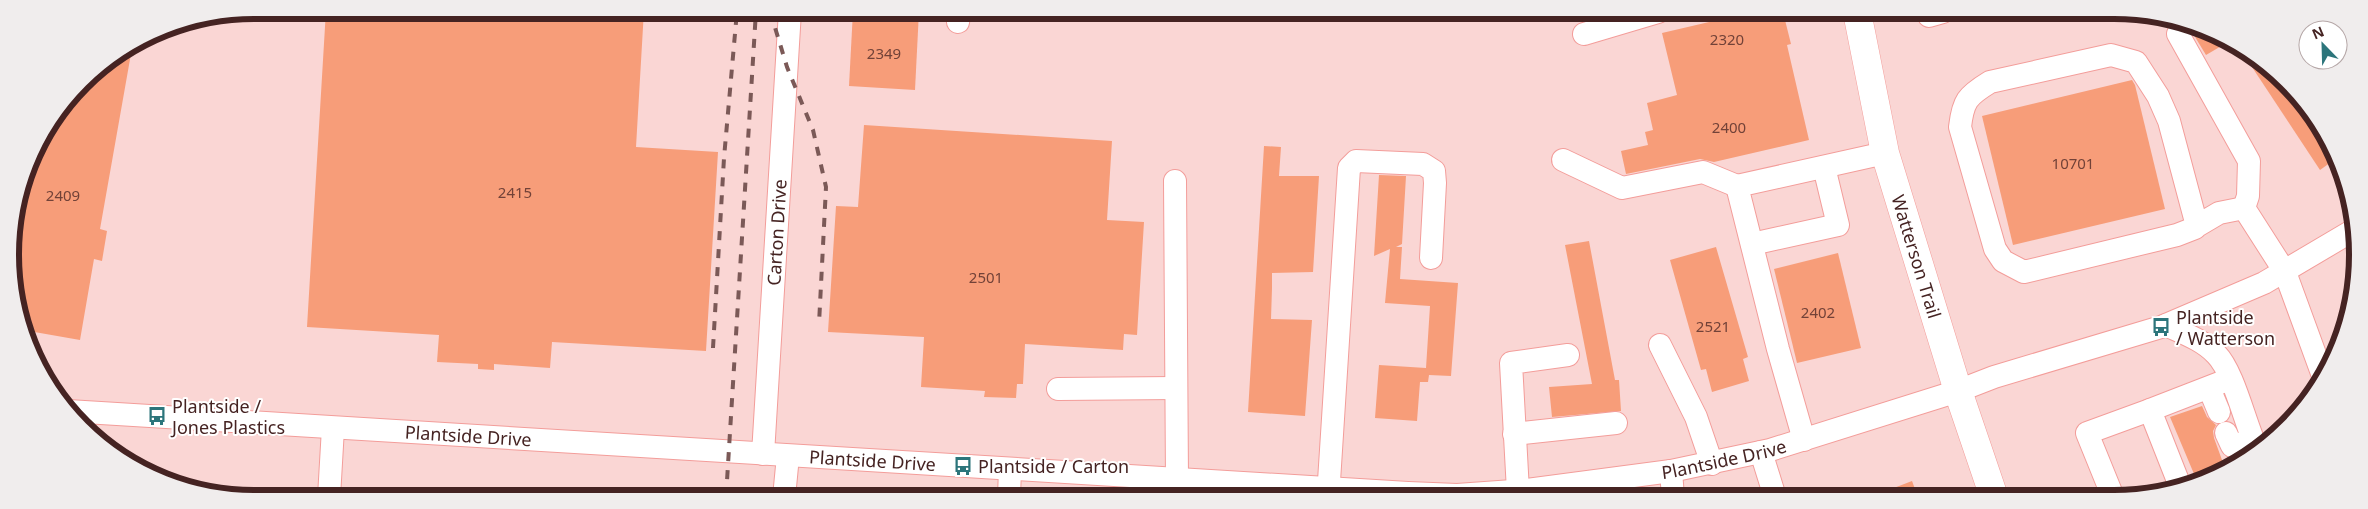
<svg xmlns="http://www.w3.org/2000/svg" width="2368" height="509" viewBox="0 0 2368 509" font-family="'Noto Sans',sans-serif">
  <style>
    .building { fill: #f79d79 }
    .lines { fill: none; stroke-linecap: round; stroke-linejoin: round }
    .minor-casing { stroke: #f39d9a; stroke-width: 24 }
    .major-casing { stroke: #f39d9a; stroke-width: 29 }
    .minor { stroke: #fff; stroke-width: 22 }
    .major { stroke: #fff; stroke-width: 28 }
    .rail { stroke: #7b5957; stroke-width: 4; stroke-dasharray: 9 9; stroke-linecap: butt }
    .labels { text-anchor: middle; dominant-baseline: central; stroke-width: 4; stroke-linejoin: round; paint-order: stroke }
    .number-label { font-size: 15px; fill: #724238 }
    .street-label { font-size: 18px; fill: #452322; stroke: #fff }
    .poi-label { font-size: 18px; fill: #452322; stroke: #fff; text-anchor: start }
    .rim { fill: none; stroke: #452322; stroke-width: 6 }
  </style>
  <rect width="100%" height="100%" fill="#fad6d4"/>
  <g class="building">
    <polygon points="326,10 644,10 636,147 718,152 706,351 552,342 550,368 494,364 494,370 478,369 478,364 437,362 439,335 307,327"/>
    <polygon points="853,11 919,11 915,90 849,86"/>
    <polygon points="1752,12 1783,12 1791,44 1787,45 1809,140 1714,162 1700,159 1626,174 1621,151 1648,145 1645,132 1653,130 1647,103 1677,95 1662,33"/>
    <polygon points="2189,27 2230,41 2206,55"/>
    <polygon points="132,48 100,229 107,231 102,261 94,259 80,340 23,330 11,239 29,161 82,81"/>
    <polygon points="2249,55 2307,105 2334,160 2320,170 2246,58"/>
    <polygon points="2132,80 2135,85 2165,209 2013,245 1982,116"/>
    <polygon points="864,125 1112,141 1107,220 1144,222 1137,335 1124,334 1123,350 1025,344 1023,384 1017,384 1016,398 984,397 985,391 921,387 924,337 828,332 836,206 858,207"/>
    <polygon points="1264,146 1281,147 1279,176 1319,176 1313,272 1272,273 1272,288 1271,319 1312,320 1305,416 1248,412"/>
    <polygon points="1379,175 1406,176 1402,244 1396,247 1402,247 1400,279 1458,283 1451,376 1429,375 1428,382 1420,382 1417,421 1375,418 1379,365 1426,368 1430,306 1385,303 1390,249 1374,256"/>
    <polygon points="1589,241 1615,380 1619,380 1621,411 1552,417 1549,387 1592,384 1565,245"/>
    <polygon points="1716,247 1748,357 1743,359 1749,381 1712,392 1706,369 1701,370 1670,260"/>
    <polygon points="1838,253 1861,348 1797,363 1774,269"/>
    <polygon points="2202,406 2207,417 2216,425 2213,431 2214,438 2226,471 2197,481 2170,417"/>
    <polygon points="1912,481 1918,497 1873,497 1873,496"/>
  </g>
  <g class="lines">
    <g class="minor-casing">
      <g id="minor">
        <polyline points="1929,16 1943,12"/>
        <polyline points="958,22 960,11"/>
        <polyline points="1584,34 1658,12"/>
        <polyline points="2178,34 2249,161 2248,196 2244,208 2285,272 2323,376"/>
        <polyline points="1563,160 1622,188 1703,172 1737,186"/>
        <polyline points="1175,181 1177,479"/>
        <path d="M2197,226l-28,-105 -11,-25 -22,-34 -25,-7 -121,27c-23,14 -27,19 -30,45l35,122 8,12 21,11 153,-37 18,-7 2,-2 22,-13 25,-5"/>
        <polyline points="1752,244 1838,225 1824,167"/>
        <path d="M2166,325c17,8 37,15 50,29 18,18 29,70 41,95"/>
        <polyline points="1660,345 1696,417 1712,464"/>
        <polyline points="2209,388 2219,412"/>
        <polyline points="1058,389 1176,388"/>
        <path id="s1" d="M68,411l1340,82 49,2 70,-5 144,-19 99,-21 188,-59 36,-14 167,-50 103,-44 88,-52"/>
        <polyline points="2226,433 2232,446 2253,440"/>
        <polyline points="1514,434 1616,423"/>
        <polyline points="1804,440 1778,349 1737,186 1885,153"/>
        <polyline points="1761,452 1775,497"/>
        <path id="s2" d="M763,454l27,-443"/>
        <polyline points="1671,471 1673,497"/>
        <polyline points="2180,486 2150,410 2230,379"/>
        <polyline points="1518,491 1511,363 1568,355"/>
        <polyline points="329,497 333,428"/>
        <polyline points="784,497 788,456"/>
        <polyline points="1009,497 1010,469"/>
        <polyline points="1328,497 1349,168 1356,161 1423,164 1434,171 1435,183 1431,258"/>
        <polyline points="2113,497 2087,433 2150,410"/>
      </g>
    </g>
    <g class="major-casing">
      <g id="major">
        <path id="s3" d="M1857,12l28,141 73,238 36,106"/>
      </g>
    </g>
    <use href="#minor" class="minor"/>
    <use href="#major" class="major"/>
    <g class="rail">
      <polyline points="770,11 787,67 813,130 826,187 819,324"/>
      <polyline points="713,348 724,158 737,11"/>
      <polyline points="726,497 756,11"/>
    </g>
  </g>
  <defs>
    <g id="bus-bare" transform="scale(1.5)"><path d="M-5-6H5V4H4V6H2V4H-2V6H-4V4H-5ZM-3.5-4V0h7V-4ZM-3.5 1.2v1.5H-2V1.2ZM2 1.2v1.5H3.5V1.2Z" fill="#2c757b" stroke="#fff" stroke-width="2.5" paint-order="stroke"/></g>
  </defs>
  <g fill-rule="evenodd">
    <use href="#bus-bare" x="2161" y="327"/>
    <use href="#bus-bare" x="157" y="416"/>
    <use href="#bus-bare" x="963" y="466"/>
  </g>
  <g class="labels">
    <g class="number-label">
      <text x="1727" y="39">2320</text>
      <text x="884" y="53">2349</text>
      <text x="1729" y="127">2400</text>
      <text x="2073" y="163">10701</text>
      <text x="515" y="192">2415</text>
      <text x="63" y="195">2409</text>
      <text x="986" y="277">2501</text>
      <text x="1818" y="312">2402</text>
      <text x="1713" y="326">2521</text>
    </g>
    <g class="street-label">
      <text stroke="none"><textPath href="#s2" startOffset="222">Carton Drive</textPath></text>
      <text stroke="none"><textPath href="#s3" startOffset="252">Watterson Trail</textPath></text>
      <text stroke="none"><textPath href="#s1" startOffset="401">Plantside Drive</textPath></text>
      <text stroke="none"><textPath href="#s1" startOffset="1661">Plantside Drive</textPath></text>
      <text stroke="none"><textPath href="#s1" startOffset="806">Plantside Drive</textPath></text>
    </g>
    <g class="poi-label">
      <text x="2176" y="317">Plantside<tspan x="2176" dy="21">/ Watterson</tspan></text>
      <text x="172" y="406">Plantside /<tspan x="172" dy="21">Jones Plastics</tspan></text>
      <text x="978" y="466">Plantside / Carton</text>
    </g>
  </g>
  <path d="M0 0H2368V509H0ZM254 19H2114A235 235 0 0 1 2349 254V255A235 235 0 0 1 2114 490H254A235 235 0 0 1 19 255V254A235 235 0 0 1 254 19Z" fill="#f0eded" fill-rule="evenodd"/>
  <path class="rim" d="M254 19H2114A235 235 0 0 1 2349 254V255A235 235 0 0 1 2114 490H254A235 235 0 0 1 19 255V254A235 235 0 0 1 254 19Z"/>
  <g transform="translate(2323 45) rotate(337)"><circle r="24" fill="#ffffff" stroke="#b5a7a7"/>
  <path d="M0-4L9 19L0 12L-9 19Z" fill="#2c757b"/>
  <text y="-8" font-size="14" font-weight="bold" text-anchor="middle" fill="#452322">N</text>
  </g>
</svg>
